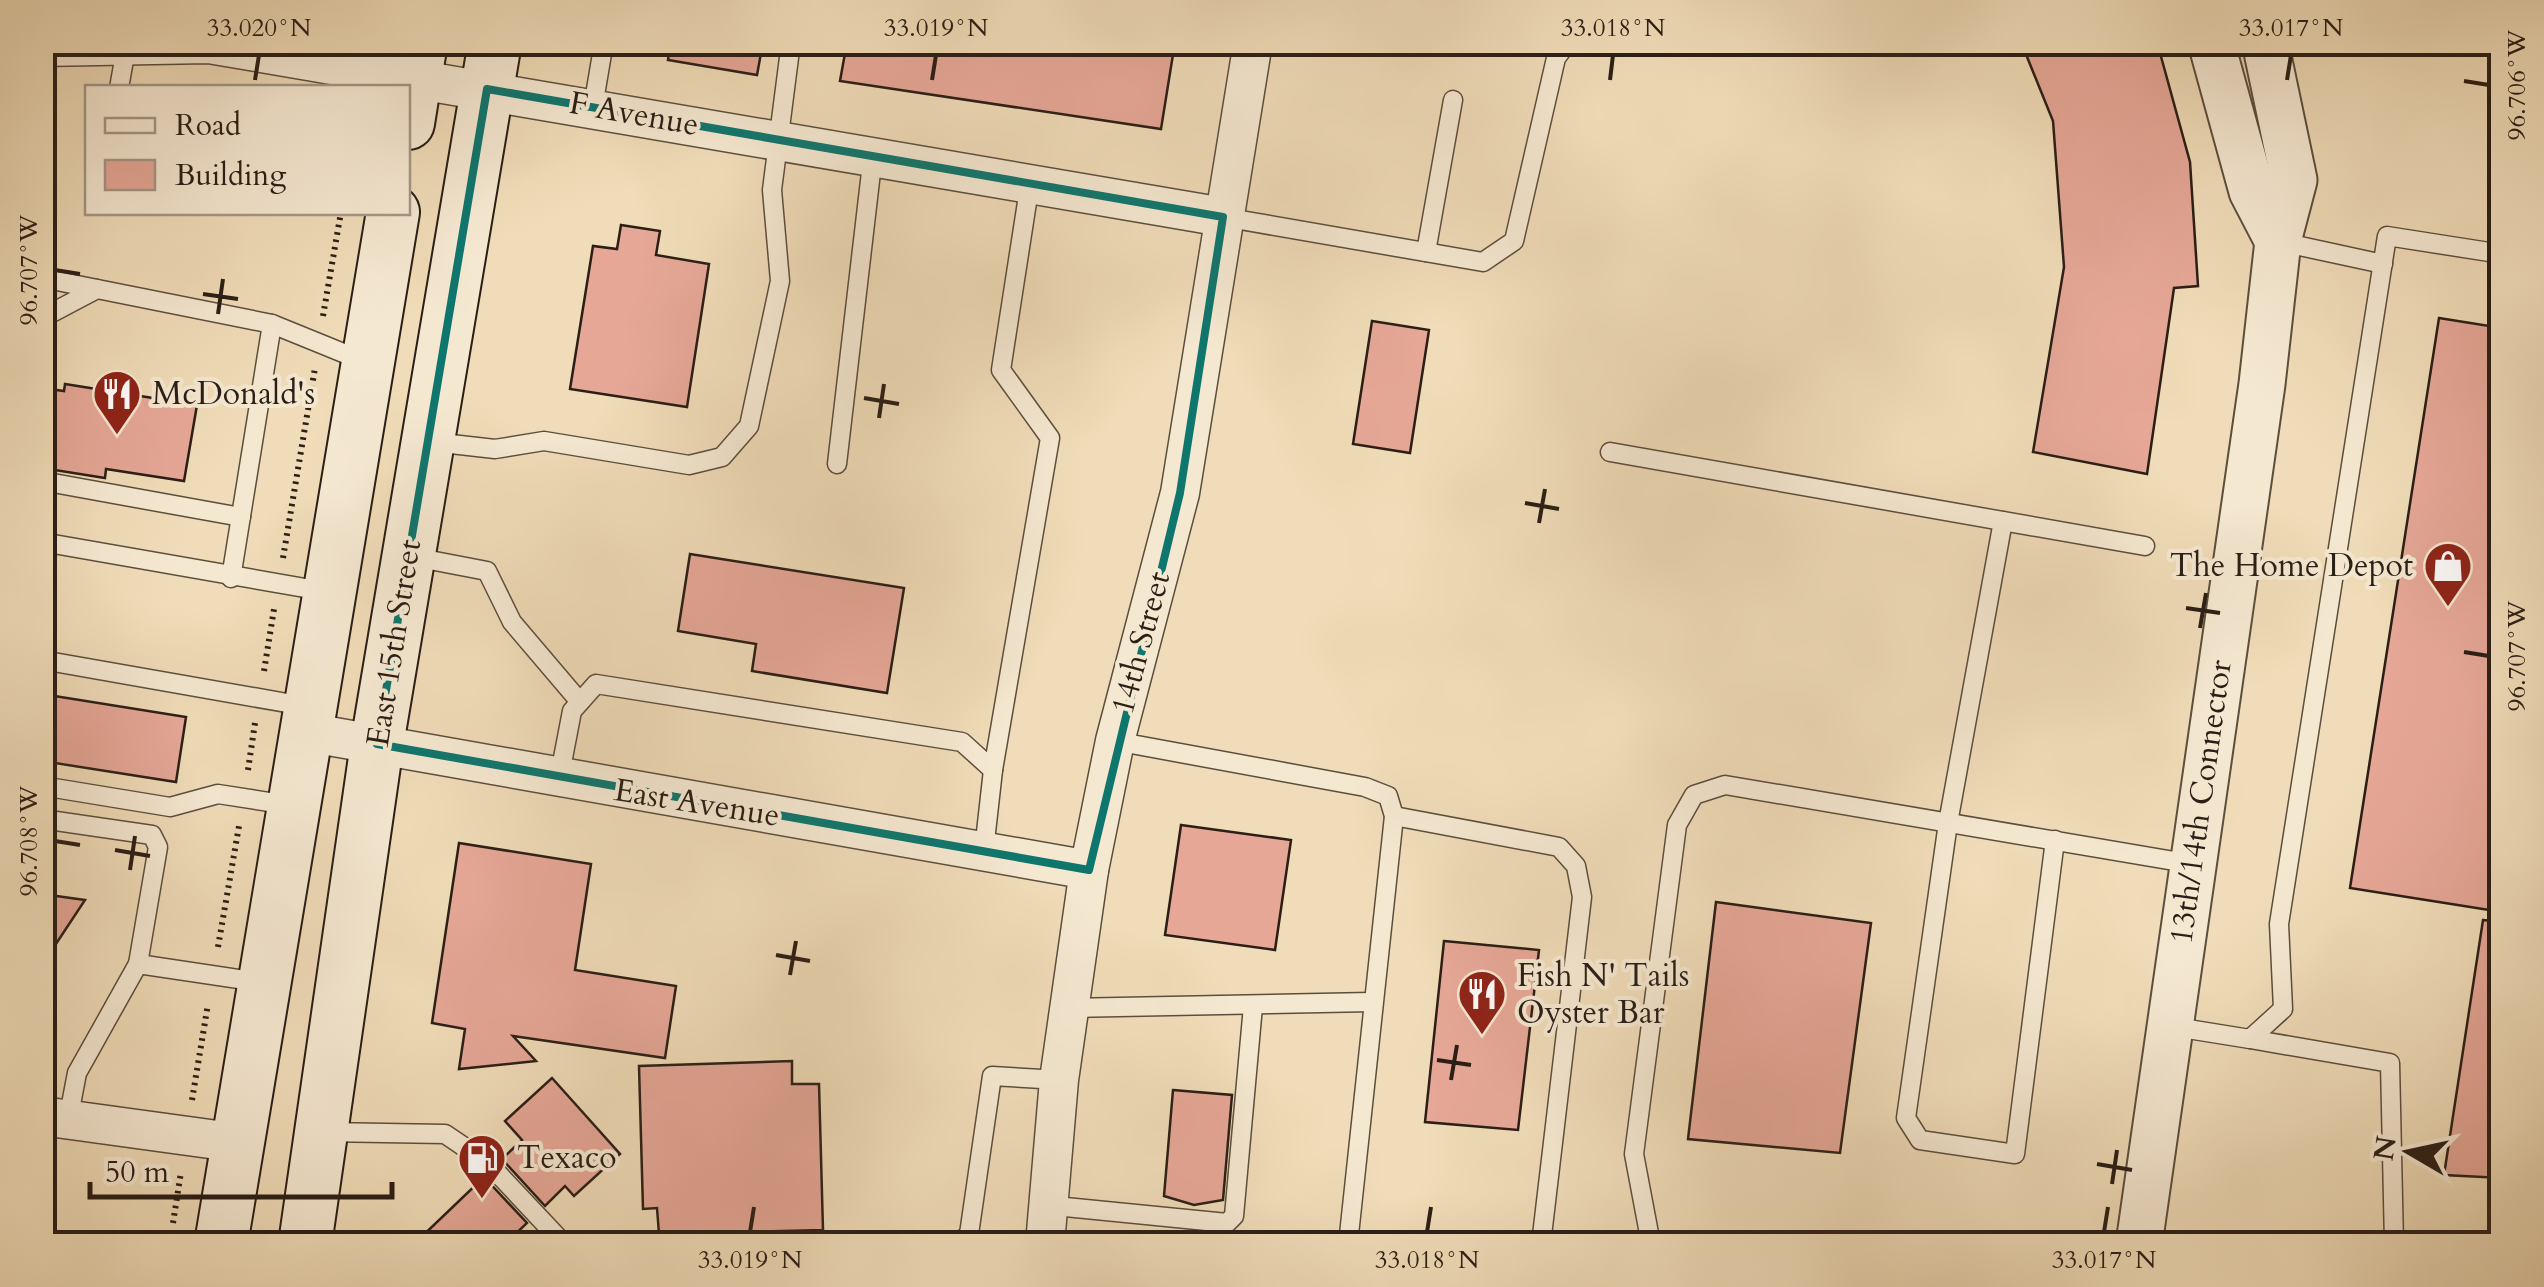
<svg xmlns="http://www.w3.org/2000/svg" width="2544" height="1287" viewBox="0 0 2544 1287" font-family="Cardo,serif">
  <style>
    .building { fill: #e6a797; stroke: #2a1e16; stroke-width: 2.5 }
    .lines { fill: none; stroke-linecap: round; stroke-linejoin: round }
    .service-casing { stroke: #5c4e3e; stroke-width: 21 }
    .minor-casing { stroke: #5c4e3e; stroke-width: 41 }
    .tertiary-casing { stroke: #5c4e3e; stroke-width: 49 }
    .secondary-casing { stroke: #2a1e16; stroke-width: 56 }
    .path { stroke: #2a1e16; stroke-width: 6; stroke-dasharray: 2.5 5; stroke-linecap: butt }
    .service { stroke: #f5e8d1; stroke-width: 18 }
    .minor { stroke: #f5e8d1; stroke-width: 38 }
    .tertiary { stroke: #f5e8d1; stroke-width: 45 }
    .secondary { stroke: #f5e8d1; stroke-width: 52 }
    .marked { fill: none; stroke: #0f766e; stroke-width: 8; stroke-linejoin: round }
    .ticks { fill: none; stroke: #2a1e16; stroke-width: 4 }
    .labels { text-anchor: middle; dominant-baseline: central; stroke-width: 8; stroke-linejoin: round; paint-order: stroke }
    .street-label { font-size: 32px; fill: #2a1e16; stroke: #f5e8d1 }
    .poi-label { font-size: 32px; fill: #2a1e16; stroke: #f5e8d1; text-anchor: start }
    .neatline { fill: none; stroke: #2a1e16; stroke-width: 4 }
    .ticks-label { font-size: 25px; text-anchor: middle; fill: #2a1e16 }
  </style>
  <rect width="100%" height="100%" fill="#f0dcb8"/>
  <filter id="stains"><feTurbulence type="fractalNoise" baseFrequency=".002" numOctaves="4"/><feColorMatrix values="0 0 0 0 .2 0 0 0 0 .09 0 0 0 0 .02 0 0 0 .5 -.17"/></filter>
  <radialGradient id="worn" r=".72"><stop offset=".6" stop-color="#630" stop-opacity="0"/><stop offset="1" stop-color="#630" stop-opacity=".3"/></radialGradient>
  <g class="building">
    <polygon points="670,42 763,42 757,75 668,60"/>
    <polygon points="847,42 1175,42 1161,129 840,81"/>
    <polygon points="2021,42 2157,42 2190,162 2198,286 2174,288 2147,474 2033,452 2064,267 2053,121"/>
    <polygon points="621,225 660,231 656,255 709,264 687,407 570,389 593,246 617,249"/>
    <polygon points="2439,318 2502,328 2502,912 2350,888"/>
    <polygon points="1372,321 1429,330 1410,453 1353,444"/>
    <polygon points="65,384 197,405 184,481 106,469 105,478 42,468 42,388 64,391"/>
    <polygon points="690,554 904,588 887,693 752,671 756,644 678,631"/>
    <polygon points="42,694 186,717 176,782 42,761"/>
    <polygon points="1181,825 1291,840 1275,950 1165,935"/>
    <polygon points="459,843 591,864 575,970 676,986 665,1058 513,1036 536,1061 459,1069 465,1029 432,1023"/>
    <polygon points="42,894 85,900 42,965"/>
    <polygon points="1716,902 1871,923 1840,1153 1688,1139"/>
    <polygon points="2483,920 2502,922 2502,1178 2444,1175"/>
    <polygon points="1444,941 1539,950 1518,1130 1425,1122"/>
    <polygon points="792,1061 792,1084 819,1084 823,1230 659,1234 657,1208 643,1209 639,1066"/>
    <polygon points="552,1078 620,1154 574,1196 565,1186 545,1206 502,1159 522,1140 505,1121"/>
    <polygon points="1173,1090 1232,1095 1223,1200 1194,1205 1164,1196"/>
    <polygon points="484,1177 527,1223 505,1244 414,1244"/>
  </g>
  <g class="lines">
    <g class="service-casing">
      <g id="service">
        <polyline points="119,88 127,43"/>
        <polyline points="593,107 604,42"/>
        <polyline points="1223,217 1483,262 1514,241 1556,58 1568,42"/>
        <polyline points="2281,242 2383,264"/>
        <polyline points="1426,252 1453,100"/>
        <polyline points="42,278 272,324 363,361"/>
        <polyline points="42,318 97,289"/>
        <polyline points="433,442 495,449 544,441 689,465 722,457 749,426 780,281 772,190 791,42"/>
        <polyline points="1610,452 2145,546"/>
        <polyline points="837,464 873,155"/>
        <polyline points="42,481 241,517"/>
        <polyline points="2003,521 1948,823 1906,1118 1920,1140 2015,1154 2055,840"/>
        <polyline points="42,542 328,592"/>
        <polyline points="414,557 487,571 512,622 580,702"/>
        <polyline points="231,578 272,324"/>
        <polyline points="42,660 304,706"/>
        <polyline points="1115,741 1365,787 1388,796 1394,816 1348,1244"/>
        <polyline points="993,770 1050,438 1001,370 1030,183"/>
        <polyline points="559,779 572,711 596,684 962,742 993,770 984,850"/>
        <polyline points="42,786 170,807 218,794 288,805"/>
        <polyline points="1394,816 1559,847 1576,866 1582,897 1541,1244"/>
        <polyline points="42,819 152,835 158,847 138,964"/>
        <polyline points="1068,1008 1371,1002"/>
        <polyline points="2169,1026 2250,1039 2283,1009 2279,924 2387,236 2502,254"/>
        <polyline points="2250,1039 2390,1063 2394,1244"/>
        <polyline points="68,1120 77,1073 138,964 259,982"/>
        <polyline points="324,1132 445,1134 488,1163 564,1244"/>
        <polyline points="1045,1205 1227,1223 1234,1216 1253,1006"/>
        <polyline points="144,1244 155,1244"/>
        <polyline points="945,1244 959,1243 969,1234 992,1076 1059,1080"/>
        <polyline points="1651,1244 1634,1154 1677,825 1694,795 1725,785 2192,864"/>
      </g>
    </g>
    <g class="minor-casing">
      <g id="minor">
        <polyline points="42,47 209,44 1223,217"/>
        <polyline points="306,732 1089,870"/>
        <polyline points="42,1116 239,1143"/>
        <polyline points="1045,1244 1059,1080 1089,870 1115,741 1180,493 1253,42"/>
      </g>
    </g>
    <g class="tertiary-casing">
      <g id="tertiary">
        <polyline points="2211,42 2252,191 2278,241"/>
        <polyline points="2139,1244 2262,384 2278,241 2294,180 2265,42"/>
      </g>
    </g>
    <g class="secondary-casing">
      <g id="secondary">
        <polyline points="408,123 421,42"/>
        <polyline points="221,1244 393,212"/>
        <polyline points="305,1244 377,744 495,42"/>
      </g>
    </g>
    <g class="path">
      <polyline points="323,316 341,212"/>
      <polyline points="283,558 315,368"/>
      <polyline points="264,671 274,609"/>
      <polyline points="248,770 255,723"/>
      <polyline points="218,947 239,826"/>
      <polyline points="192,1100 208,1004"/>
      <polyline points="173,1223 181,1172"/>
    </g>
    <use href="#service" class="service"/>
    <use href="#minor" class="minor"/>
    <use href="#tertiary" class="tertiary"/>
    <use href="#secondary" class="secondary"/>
  </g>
  <path class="marked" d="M487,89l736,128 -43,276 -91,377 -712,-126z"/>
  <path class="ticks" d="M255,80l4,-25M932,80l4,-25M1610,80l3,-25M2287,80l4,-25M2464,81l25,4M55,270l25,4M203,294l35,5M218,314l5,-35M864,398l35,6M879,418l5,-34M1525,503l34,6M1539,523l6,-34M2186,608l34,5M2200,628l6,-35M2464,652l25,4M55,841l25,4M115,850l35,6M130,870l5,-34M776,955l34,6M790,975l6,-34M1437,1060l34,5M1451,1080l6,-35M2097,1164l35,6M2112,1184l5,-34M750,1232l4,-25M1427,1232l4,-25M2104,1232l4,-25"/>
  <defs>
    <g id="restaurant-pin" transform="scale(2.5)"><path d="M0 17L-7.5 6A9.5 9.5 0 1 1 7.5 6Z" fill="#8f2418" stroke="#f5e8d1"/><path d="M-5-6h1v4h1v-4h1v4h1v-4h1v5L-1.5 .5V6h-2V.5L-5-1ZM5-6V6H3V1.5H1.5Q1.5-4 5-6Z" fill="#fff"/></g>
    <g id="shop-pin" transform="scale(2.5)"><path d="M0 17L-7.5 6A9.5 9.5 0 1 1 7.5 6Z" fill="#8f2418" stroke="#f5e8d1"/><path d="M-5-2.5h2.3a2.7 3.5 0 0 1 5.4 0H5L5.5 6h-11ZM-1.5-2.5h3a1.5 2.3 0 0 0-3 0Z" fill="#fff"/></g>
    <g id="fuel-pin" transform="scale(2.5)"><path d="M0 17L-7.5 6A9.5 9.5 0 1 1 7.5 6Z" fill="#8f2418" stroke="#f5e8d1"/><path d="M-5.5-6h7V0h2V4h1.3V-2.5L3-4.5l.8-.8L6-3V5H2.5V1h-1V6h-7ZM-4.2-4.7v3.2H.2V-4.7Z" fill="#fff"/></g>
  </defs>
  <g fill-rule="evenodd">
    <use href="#restaurant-pin" x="117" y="394"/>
    <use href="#shop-pin" x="2448" y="566"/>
    <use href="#restaurant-pin" x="1482" y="994"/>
    <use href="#fuel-pin" x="482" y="1158"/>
  </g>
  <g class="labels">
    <g class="street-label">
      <text transform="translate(634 114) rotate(10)">F Avenue</text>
      <text transform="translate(394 643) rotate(-81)">East 15th Street</text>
      <text transform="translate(1141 643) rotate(-75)">14th Street</text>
      <text transform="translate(2201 802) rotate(-82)">13th/14th Connector</text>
      <text transform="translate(697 803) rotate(9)">East Avenue</text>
    </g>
    <g class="poi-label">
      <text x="152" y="394">McDonald's</text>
      <text x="2413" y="566" text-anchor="end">The Home Depot</text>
      <text x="1517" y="976">Fish N' Tails<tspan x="1517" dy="37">Oyster Bar</tspan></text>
      <text x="517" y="1158">Texaco</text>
    </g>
  </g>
  <rect width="2544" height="1287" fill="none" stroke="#f0dcb8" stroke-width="110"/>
  <rect x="85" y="85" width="325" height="130" fill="#f5e8d1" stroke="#a49786" stroke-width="2.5"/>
  <rect x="105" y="118" width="50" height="15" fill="#f5e8d1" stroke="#a49786" stroke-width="2.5"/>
  <text x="175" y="135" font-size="30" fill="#2a1e16">Road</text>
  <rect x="105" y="160" width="50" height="30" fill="#e6a797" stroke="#a49786" stroke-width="2.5"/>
  <text x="175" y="185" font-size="30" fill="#2a1e16">Building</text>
  <g transform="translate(2409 1152) rotate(279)" stroke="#f5e8d1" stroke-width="8" paint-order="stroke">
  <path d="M0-8L18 38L0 25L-18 38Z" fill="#2a1e16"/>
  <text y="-15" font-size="28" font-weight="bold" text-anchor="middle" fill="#2a1e16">N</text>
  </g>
  <path d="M90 1182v15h302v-15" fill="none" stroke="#2a1e16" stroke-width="5"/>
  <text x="105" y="1182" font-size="30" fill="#2a1e16" stroke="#f5e8d1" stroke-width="8" paint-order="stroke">50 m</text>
  <rect x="55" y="55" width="2434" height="1177" class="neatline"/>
  <g class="ticks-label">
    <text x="259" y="36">33.020°N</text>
    <text x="936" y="36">33.019°N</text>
    <text x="1613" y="36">33.018°N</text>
    <text x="2291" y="36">33.017°N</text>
    <text transform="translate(2516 85) rotate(-90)" y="9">96.706°W</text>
    <text transform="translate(28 270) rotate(-90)" y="9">96.707°W</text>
    <text transform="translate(2516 656) rotate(-90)" y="9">96.707°W</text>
    <text transform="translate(28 841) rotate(-90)" y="9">96.708°W</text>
    <text x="750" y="1268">33.019°N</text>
    <text x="1427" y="1268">33.018°N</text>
    <text x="2104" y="1268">33.017°N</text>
  </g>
  <rect width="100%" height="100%" filter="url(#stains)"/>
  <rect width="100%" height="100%" fill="url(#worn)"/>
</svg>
